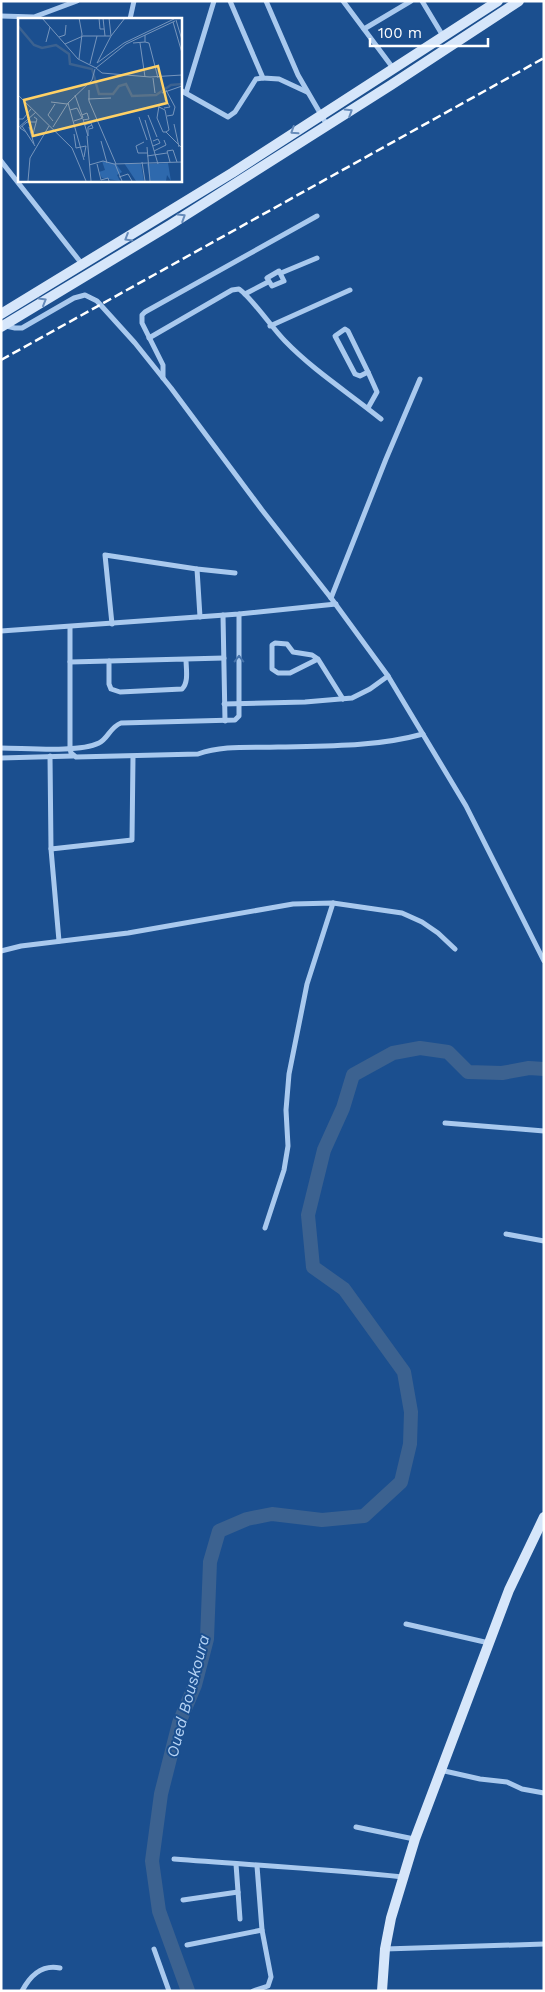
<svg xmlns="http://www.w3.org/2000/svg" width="545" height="1992" viewBox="0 0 545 1992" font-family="'Work Sans',sans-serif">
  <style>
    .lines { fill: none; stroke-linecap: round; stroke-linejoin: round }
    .river { stroke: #3c6290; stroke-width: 14 }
    .street { stroke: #a9c9ee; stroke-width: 5 }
    .secondary { stroke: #d6e6fa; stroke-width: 10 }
    .rail { stroke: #fff; stroke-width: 2.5; stroke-dasharray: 9 4; stroke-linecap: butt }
    .oneway { stroke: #668bba }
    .oneway2 { stroke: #4674ac }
    .labels { text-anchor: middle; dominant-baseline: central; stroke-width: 4; stroke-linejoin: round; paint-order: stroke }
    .water-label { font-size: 16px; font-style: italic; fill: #b5d3f5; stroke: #1b4f8f }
    .inset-river { fill: none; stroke: #3c6290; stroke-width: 2.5 }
    .inset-road { fill: none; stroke: #7695bc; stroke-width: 1 }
    .view { fill: #ffd166; fill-opacity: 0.15; stroke: #ffd166; stroke-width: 2.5 }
    .inset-edge { fill: none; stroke: #fff; stroke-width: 2.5 }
  </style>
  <rect width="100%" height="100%" fill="#1b4f8f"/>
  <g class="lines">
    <polyline class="river" points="188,1991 159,1911 152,1861 161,1794 179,1723 195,1685 207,1639 210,1562 219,1531 247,1519 272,1514 322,1520 364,1516 401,1482 410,1444 411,1412 404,1372 344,1289 313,1267 308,1215 324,1150 343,1108 353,1075 393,1053 420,1048 448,1052 468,1072 502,1073 529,1068 544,1069"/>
    <g class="street">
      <polyline points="230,1 263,78 279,79 307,92"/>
      <polyline points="266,1 298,75 327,125"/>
      <polyline points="343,1 393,68"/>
      <polyline points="422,1 443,36"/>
      <polyline points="1,16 34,17 77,1"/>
      <polyline points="130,19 134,1"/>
      <polyline points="364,29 411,1"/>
      <polyline points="180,90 228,117 235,112 256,79 263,78"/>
      <polyline points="186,93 214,1"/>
      <polyline points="1,161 82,264"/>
      <polygon points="279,271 284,281 272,286 267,278"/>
      <polyline points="281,273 317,258"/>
      <polyline points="245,294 268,282"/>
      <polyline points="6,326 15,328 22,328 74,298 85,295 97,301 135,343 171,388 262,510 331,598 388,676 466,806 544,961"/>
      <polyline points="270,326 350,290"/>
      <polygon points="345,329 348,331 368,372 360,376 355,374 335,336"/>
      <path d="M149,338l83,-48 7,-1c13,9 33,39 46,52 29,30 64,52 96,78"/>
      <polyline points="163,378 163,365 142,323 142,315 145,312 317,216"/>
      <polyline points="368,408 377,392 368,372"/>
      <polyline points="197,569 200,617"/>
      <polyline points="331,598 386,459 420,379"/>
      <polyline points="223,615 225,721"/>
      <polyline points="112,624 105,555 197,569 235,573"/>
      <path d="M70,627v121l1,5 5,4 122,-3c25,-9 54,-6 80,-7 49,-1 98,0 145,-13"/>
      <polyline points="1,631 239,614 336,604"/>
      <path d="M186,659c0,10 3,23 -4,30l-62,3 -9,-3 -2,-5v-23l115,-3"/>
      <polyline points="318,659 290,673 278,673 272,669 272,645 275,643 287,644 293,652 312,655 318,659 343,699"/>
      <polyline points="70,662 109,661"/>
      <polyline points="224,704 305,702 352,698 370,689 388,676"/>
      <path d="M1,748c25,0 77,5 98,-5 9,-4 11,-16 22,-20l114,-3 4,-4v-102"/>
      <polyline points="50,756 51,849 132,840 133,757"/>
      <polyline points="1,758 73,756"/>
      <polyline points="51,849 59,941"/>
      <polyline points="1,951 21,946 128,933 293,904 333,903 402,913 422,922 438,933 455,949"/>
      <polyline points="445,1123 544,1131"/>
      <polyline points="265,1228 284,1170 288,1146 286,1110 289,1074 307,984 333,903"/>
      <polyline points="506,1234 544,1241"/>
      <polyline points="406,1624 489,1643"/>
      <polyline points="440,1770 480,1779 507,1782 522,1789 544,1793"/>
      <polyline points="356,1827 414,1839"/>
      <path d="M174,1859c77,6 153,10 229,18"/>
      <polyline points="236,1864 240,1919"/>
      <polyline points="183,1900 238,1892"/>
      <polyline points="187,1945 262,1930"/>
      <polyline points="154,1949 169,1991"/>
      <polyline points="385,1949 544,1944"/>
      <path d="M22,1991c8,-15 19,-27 38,-23"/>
      <polyline points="253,1991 268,1986 271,1977 262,1930 257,1866"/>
    </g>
    <g class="secondary">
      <polyline points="1,314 232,173 498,1"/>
      <polyline points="1,327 170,225 391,85 519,1"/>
      <polyline points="382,1991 385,1949 391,1918 415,1839 509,1590 544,1517"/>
    </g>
    <polyline class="rail" points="1,360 544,58"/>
  </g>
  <defs><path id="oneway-chevron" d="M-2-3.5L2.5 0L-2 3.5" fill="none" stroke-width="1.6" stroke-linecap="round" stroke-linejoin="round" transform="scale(1.25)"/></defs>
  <g class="oneway">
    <use href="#oneway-chevron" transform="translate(349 112) rotate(-32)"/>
    <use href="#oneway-chevron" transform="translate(294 131) rotate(147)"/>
    <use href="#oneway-chevron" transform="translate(182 217) rotate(-32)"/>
    <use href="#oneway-chevron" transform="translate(128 238) rotate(149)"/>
    <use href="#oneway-chevron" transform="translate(43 301) rotate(-30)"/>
  </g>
  <use class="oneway2" href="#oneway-chevron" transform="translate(239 659) rotate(-90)"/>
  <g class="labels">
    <g class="water-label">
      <text transform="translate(188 1696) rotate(-75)">Oued Bouskoura</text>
    </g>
  </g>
  <g transform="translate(18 18)">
    <rect width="164" height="164" fill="#1b4f8f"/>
    <path d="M84,143l14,3 6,8 -5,3 3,6 -18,-3 -3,-6 6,-2zM106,145l17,1 3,17h-8zM150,145l3,18 -4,-6 -1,6h-16l-3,-17z" fill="#2e69ad"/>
    <path class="inset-river" d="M0,8l16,19 8,3 14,-3 13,9 1,10 22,5 7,25h14l6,-8 7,-2 6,12 24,-1 15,-10 11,-1"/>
    <path class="inset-road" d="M24,0l36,41 18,9M81,0l1,11h4M85,0l2,18M91,0l2,18M158,2l6,20M155,4l9,31M41,19l6,-2 1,-10M28,24l4,-15M127,24l4,1 9,35M115,25l12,-1v-7M122,25l5,34M47,26l18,-8h27M61,41l3,-25 -3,-16M79,45l27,-20 50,-24M79,45l14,-27 14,-18M72,46l7,-28M78,50l30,-24 49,-23M78,50l6,5 48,4 32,-2M135,60l2,15M71,72v11l27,63M148,72l9,17 -2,8 -6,1M144,75l20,-7M0,77l54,53 14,33M70,81l23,-1M33,84l16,2M50,85l16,57M141,88l-2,12 6,14h3l3,-2 -4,-20 -6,-3M146,90l6,-1 -5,-8M52,92l7,-2 5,10M64,97l5,-2 2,6 -6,1M130,97l9,22M121,99l8,23M0,101h5l8,-10M65,101l5,17v-9l4,-2M127,102l13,44M35,103l-5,-6 7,-11M56,103l9,-3 -8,-23M156,106l5,23M66,107l7,-2 2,5 -4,1M4,108l13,20M11,109l5,17M35,109l15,-24 24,-23 3,-11M0,110l18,-16M8,114l-6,-4 7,-6h9M148,114l16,16M15,116l4,-15 -3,-2M56,116l2,14 10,-2 -2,11M69,118l4,45M83,123l6,22M126,124l-8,4 2,7h9M135,128l7,-3 -2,-4 -5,2M129,129l3,34M136,133l12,-6 -2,-5M129,138l20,-3M124,144l3,19M152,144l-3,-11 6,-1 4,12M79,146l4,16 7,-2 1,3M97,146l7,17M71,147l14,-4 11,3 68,-2M101,159l9,-3 4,7M10,163l2,-23 19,-32"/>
    <path class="view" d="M140,48l9,37 -134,33 -9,-36z"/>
    <rect width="164" height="164" class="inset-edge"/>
  </g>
  <rect width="545" height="1992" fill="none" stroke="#ffffff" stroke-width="5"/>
  <path d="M370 38v8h118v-8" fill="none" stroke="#ffffff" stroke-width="2.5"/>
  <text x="378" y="38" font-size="15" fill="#ffffff" stroke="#1b4f8f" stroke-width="4" paint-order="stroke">100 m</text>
</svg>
